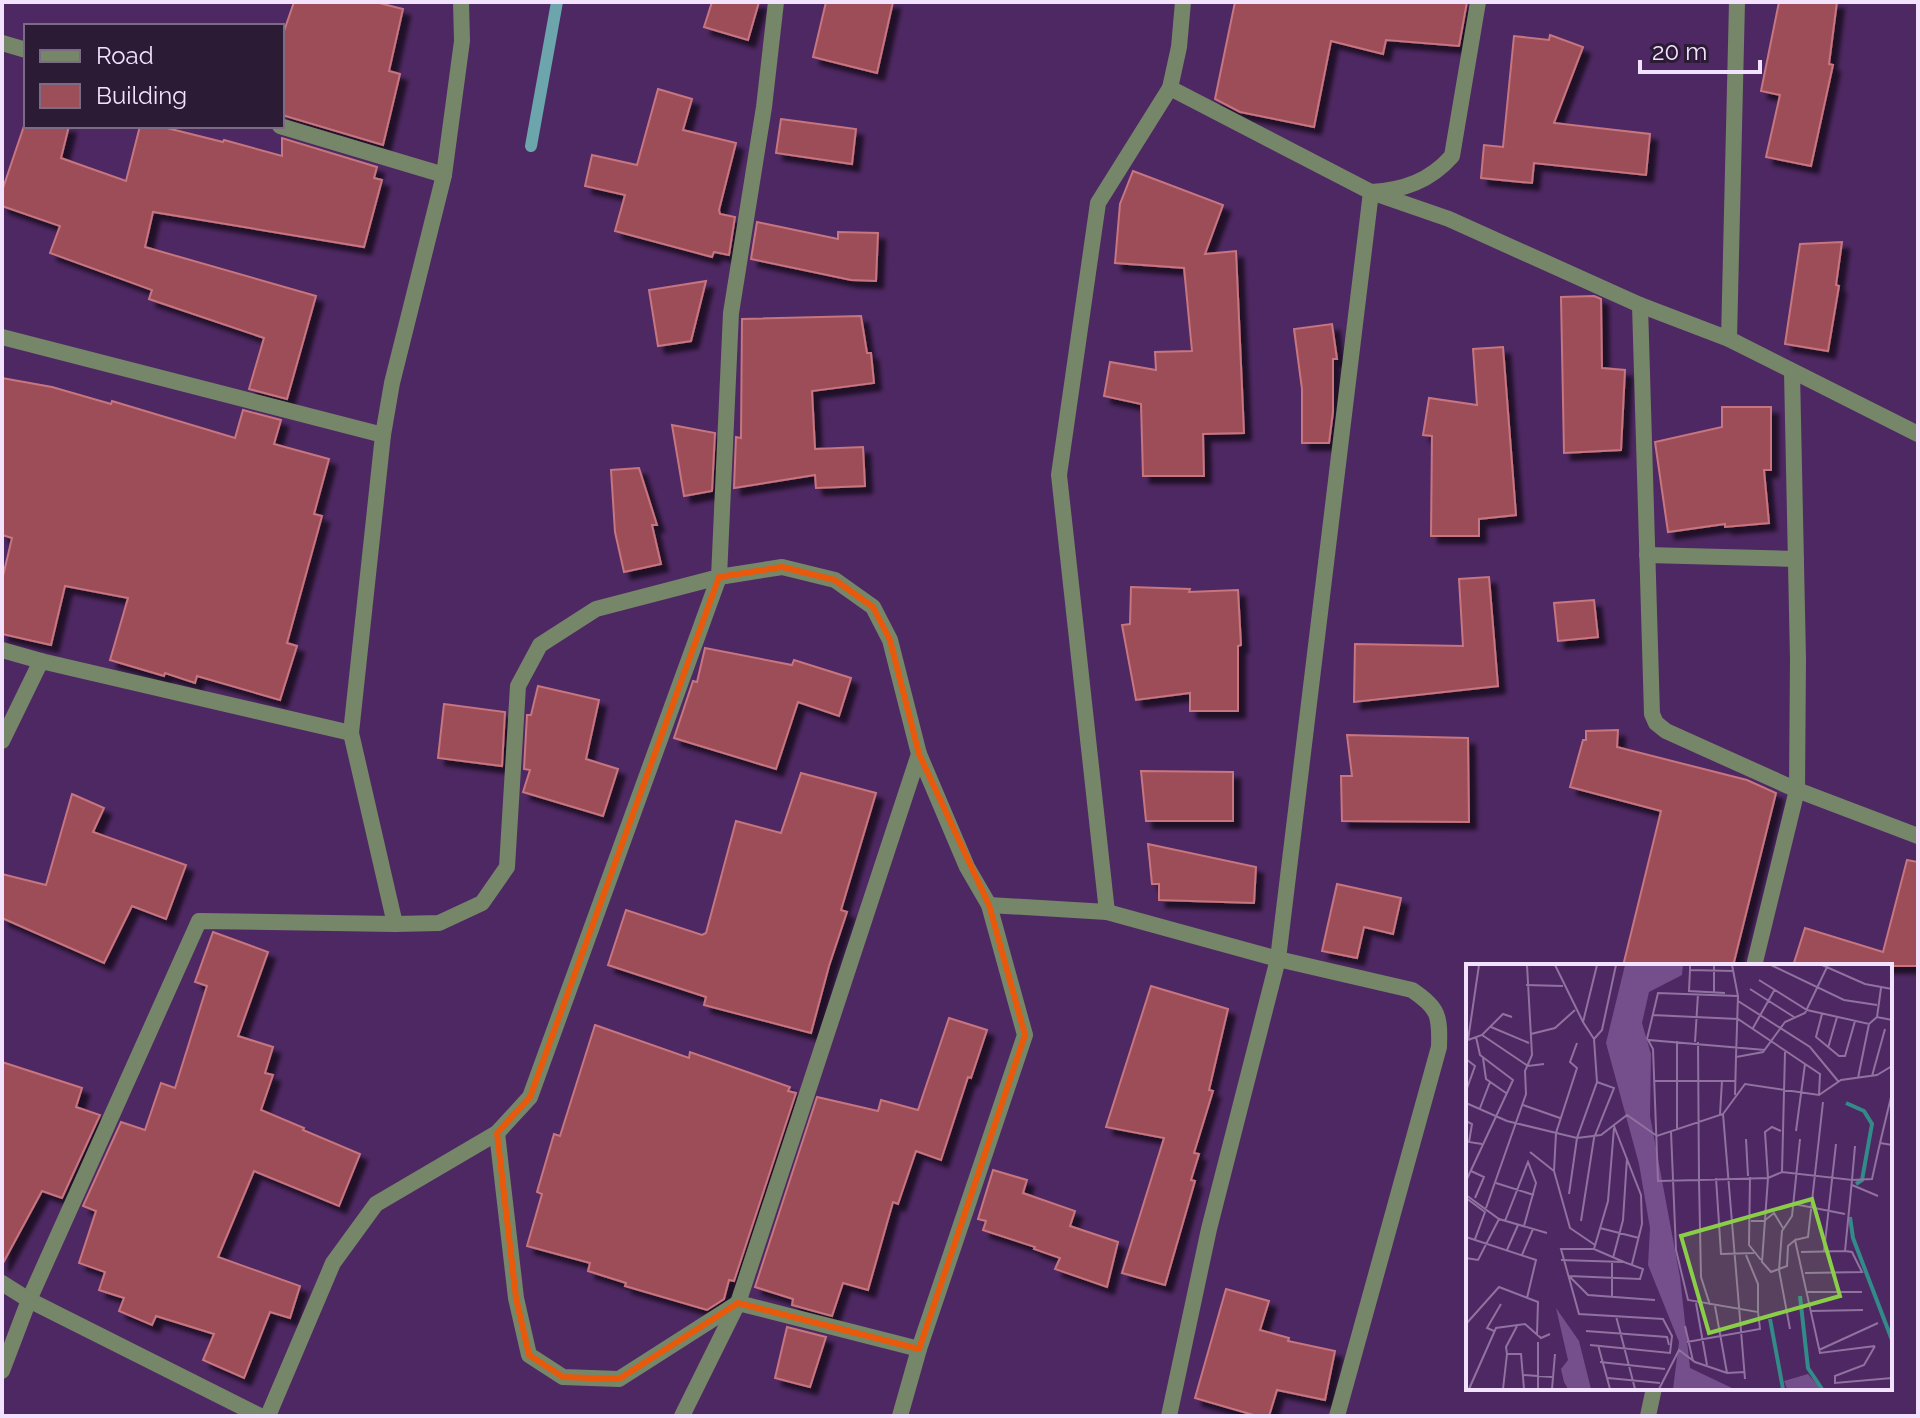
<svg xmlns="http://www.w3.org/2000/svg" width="1920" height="1418" viewBox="0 0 1920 1418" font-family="Raleway,sans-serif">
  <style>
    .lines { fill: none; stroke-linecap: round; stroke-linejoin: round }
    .stream { stroke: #6ca5ab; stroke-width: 12 }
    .building { fill: #9c4e59; stroke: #c7757f; stroke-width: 2; filter: url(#shadow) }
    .service { stroke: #768669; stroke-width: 16 }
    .minor { stroke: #768669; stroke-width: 16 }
    .marked { fill: none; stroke: #e8590c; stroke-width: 6; stroke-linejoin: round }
    .inset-river { fill: none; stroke: #328b88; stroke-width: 4 }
    .inset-road { fill: none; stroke: #9072a0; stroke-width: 2 }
    .view { fill: #8ace48; fill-opacity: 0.15; stroke: #8ace48; stroke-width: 4 }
    .inset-edge { fill: none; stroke: #f3e2fe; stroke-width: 4 }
  </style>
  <defs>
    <filter id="shadow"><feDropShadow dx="7" dy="7" stdDeviation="2" flood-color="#0009"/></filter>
  </defs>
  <rect width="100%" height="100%" fill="#4e2862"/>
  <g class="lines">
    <polyline class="stream" points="531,146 557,2"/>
  </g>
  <g class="building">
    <polygon points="294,2 375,2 403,9 389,71 400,74 383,145 282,115 282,37"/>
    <polygon points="712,2 759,2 748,40 704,27"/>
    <polygon points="826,2 893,2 877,73 813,57"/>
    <polygon points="1235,2 1467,2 1459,46 1386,40 1383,54 1331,41 1314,127 1240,112 1215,99"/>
    <polygon points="1779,2 1837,2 1829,64 1833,65 1811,166 1766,157 1780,95 1761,91"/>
    <polygon points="1550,35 1583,47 1554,123 1650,134 1646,175 1534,163 1532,183 1481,178 1484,145 1503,147 1514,36 1549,40"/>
    <polygon points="658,89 692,99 683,130 736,143 719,210 720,214 735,217 729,255 714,252 712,257 615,231 625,195 585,186 592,155 637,165"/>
    <polygon points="781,119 856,129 852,164 776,153"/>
    <polygon points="24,126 69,126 61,158 126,181 140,126 159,126 223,142 224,140 282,156 282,138 377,167 374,178 382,180 364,247 153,212 145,247 316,296 287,399 249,389 264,338 149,299 152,290 50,253 60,226 2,206 2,191"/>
    <polygon points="1133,171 1223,205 1205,254 1236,251 1244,433 1203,434 1204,476 1143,476 1141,404 1104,396 1110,362 1156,370 1155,352 1192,351 1184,268 1115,263 1120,204"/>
    <polygon points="757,222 838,239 838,232 878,233 876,281 851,280 751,259"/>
    <polygon points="1842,242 1836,285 1839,286 1828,351 1785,344 1800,244"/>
    <polygon points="706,281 691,341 658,346 649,290"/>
    <polygon points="1594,296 1601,299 1602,368 1625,370 1621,450 1564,453 1561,297"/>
    <polygon points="861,316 867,353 871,353 874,383 812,391 815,449 863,447 865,486 816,488 815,475 734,488 736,437 741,438 742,319"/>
    <polygon points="1332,324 1337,359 1333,359 1333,412 1329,443 1302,443 1302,389 1294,329"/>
    <polygon points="1503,347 1516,515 1479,519 1479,536 1431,536 1432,436 1423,435 1429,398 1477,405 1473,349"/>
    <polygon points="2,378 52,387 111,404 112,401 235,438 243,410 281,420 274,444 329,459 314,514 322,516 287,643 297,646 280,700 197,676 195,683 165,673 164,676 110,660 128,598 65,586 51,645 2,634 2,580 12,538 2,535"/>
    <polygon points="1722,407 1771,407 1771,470 1764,470 1769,523 1725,527 1725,524 1668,532 1655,442 1722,427"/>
    <polygon points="672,425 715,433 712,491 684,496"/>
    <polygon points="639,468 657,525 652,525 661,564 624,572 615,532 611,470"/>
    <polygon points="1489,577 1498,686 1354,702 1355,644 1463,646 1459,579"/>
    <polygon points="1131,587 1190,589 1189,592 1238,590 1241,645 1238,646 1238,711 1190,711 1190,693 1136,700 1122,625 1130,624"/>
    <polygon points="1594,600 1598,637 1558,641 1554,603"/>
    <polygon points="705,648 792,665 794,660 851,678 839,716 798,702 776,769 674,738 693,681 697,682"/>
    <polygon points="538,686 599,700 586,759 618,769 603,816 523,792 530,770 524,769 527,715 531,715"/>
    <polygon points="444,704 505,712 502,766 438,758"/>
    <polygon points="1618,730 1617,747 1747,780 1776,793 1733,966 1623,966 1661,811 1570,787 1583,740 1586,740 1586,731"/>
    <polygon points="1347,735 1468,738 1469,822 1342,821 1341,776 1352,776"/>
    <polygon points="1141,771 1233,772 1233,821 1146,821"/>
    <polygon points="801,773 876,793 841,910 847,912 829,966 811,1033 704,1005 706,997 608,965 626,910 702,935 706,933 736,821 781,833"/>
    <polygon points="72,794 104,808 93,832 186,865 166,919 132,906 104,963 2,918 2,874 46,885"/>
    <polygon points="1148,844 1256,867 1254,903 1159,900 1159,884 1152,884"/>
    <polygon points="1907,860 1918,862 1918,966 1793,966 1805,928 1883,952"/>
    <polygon points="1337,884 1401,898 1393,934 1364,927 1357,958 1322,951"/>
    <polygon points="213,932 268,952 238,1036 273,1047 265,1073 273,1075 261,1110 304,1128 303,1130 360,1154 339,1206 254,1171 218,1257 300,1286 290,1318 270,1312 244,1378 203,1360 214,1334 156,1316 152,1325 119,1311 124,1298 99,1290 105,1272 79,1263 96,1211 83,1206 121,1122 145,1130 161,1083 175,1088 207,986 195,982"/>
    <polygon points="1151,986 1228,1009 1209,1090 1213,1091 1194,1153 1199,1154 1191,1180 1195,1181 1165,1285 1122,1273 1164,1138 1106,1127"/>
    <polygon points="949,1018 987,1030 971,1078 968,1077 941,1160 916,1151 898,1204 893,1202 868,1290 843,1283 832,1316 792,1305 793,1299 755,1287 817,1097 878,1111 881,1100 918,1110"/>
    <polygon points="595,1025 689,1058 690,1052 790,1087 788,1091 796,1093 734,1281 729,1280 724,1299 707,1310 625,1286 626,1283 588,1271 590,1263 527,1246 542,1194 537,1192 554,1134 560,1136"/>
    <polygon points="2,1062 82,1088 76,1107 100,1115 62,1198 42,1191 2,1265"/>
    <polygon points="993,1170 1027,1180 1023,1193 1075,1211 1070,1226 1118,1242 1107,1287 1055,1269 1060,1258 1034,1249 1035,1247 983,1230 986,1221 978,1219"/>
    <polygon points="1226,1289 1269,1301 1260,1330 1289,1338 1288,1341 1335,1351 1325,1400 1277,1390 1269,1416 1257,1416 1195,1398"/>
    <polygon points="787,1327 826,1337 810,1387 775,1378"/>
  </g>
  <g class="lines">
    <g class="service">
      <polyline points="1640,305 1652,714 1656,723 1666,731 1797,790"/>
      <polyline points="1647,555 1796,559"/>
    </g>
    <g class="minor">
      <polyline points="461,2 462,41 444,175 392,383 383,435 351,733 395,924 439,923 482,903 507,867 518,686 540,645 596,609 719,577 782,567 835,580 873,607 890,640 919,754 738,1303 682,1416"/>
      <polyline points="1183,2 1179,47 1170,88 1371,192 1449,219 1640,305 1729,339 1918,434"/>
      <polyline points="2,43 26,50"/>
      <polyline points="280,126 444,175"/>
      <polyline points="2,337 383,435"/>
      <polyline points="1729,339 1737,2"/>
      <polyline points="2,650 41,661 351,733"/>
      <polyline points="2,741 41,661"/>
      <polyline points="1797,790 1918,836"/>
      <path d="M989,905l118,7 171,47 134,31c27,18 28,26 27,57l-102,369"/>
      <polyline points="1107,912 1059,475 1098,203 1170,88"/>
      <polyline points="1754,966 1797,790 1798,659 1792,372"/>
      <polyline points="497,1133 516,1298 529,1355 563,1377 619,1379 738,1303 919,1349"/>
      <polyline points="2,1283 29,1300 260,1416"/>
      <polyline points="2,1371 29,1300 199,921 395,924"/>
      <polyline points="268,1416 333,1263 376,1204 497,1133 530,1097 719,577 731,313 764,107 776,2"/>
      <polyline points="900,1416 919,1349 1025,1035 989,905 967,867 919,754"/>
      <path d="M1169,1416l40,-187 69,-270 93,-767c33,-2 59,-11 81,-36l26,-154"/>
      <polyline points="1648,1416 1654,1388"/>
    </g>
  </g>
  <path class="marked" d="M782,567l53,13 38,27 17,33 29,114 70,151 36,130 -106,314 -181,-46 -119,76 -56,-2 -34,-22 -13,-57 -19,-165 33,-36 189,-520z"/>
  <g transform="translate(1466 964)">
    <rect width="426" height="426" fill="#4e2862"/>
    <path d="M159,1h58l-1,10 -33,17 -7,31 9,31 -1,62 30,161 10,91 44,21h-61l6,-47 -31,-77 2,-37 -11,-64 -33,-121zM90,344l23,33 12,48h-23l-4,-7 -3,-13 7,-9zM342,410l13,15h-34l-3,-8z" fill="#754f8b"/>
    <path class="inset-river" d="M380,139l18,8 8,13 -10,56 -6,4M384,253l3,21 39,102M334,332l8,72 14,21M304,355l13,70"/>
    <path class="inset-road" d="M89,1l28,57M224,1v5l44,1M248,1v27M266,1l6,31 -2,61M305,1l73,35 33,5M356,1l43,19 27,5M224,6l-1,21 36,2M293,16l48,30 62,14 8,-7 15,3M60,21l37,1M284,25l44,28M272,37l72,46 28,34M356,50l-6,23 23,19h6l10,-35M186,51l86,4 82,55 -1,21M411,53l4,-29M25,63l38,16M287,64l22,-39M65,70l24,-6 20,-18M16,71l46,31 16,-2M128,75l8,-9 14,-65M181,75l11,-46 80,3M2,76l11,-75M2,76l14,-5 21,-21 9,3M211,77v89M229,78l3,-48M232,78l1,138 69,-2 -6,84 9,10 16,-6 1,-20 7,-6 25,113 55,-7M362,84l9,-31M17,94l3,21 20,14M0,95l9,7 -9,25M406,112l13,-47M392,114l11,-54M189,117h80M426,129l-12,50 12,2M269,131l1,-38 27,-5 22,-30 20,-9 23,-48M0,139l41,18 70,17 24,-3 26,-20 30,21 66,-22 22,-30 74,11 22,-15 36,-5 15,-9M57,141l37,13M14,144l10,-26M254,150l2,-33M257,150l22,265M0,157l6,3 -3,18 13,2M148,162l27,69 1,29 -10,40M330,167l9,-67M205,168l5,118 12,50 70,12 2,17 -73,13M280,175l2,37M64,188l24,19 16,57 25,17M5,207l13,6 -9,21M88,207l2,-38 21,-65 -7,-6 7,-19M316,208l3,-120M284,213l-1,68 12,15M250,214l5,76 33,-1M302,214l14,-6 70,8 3,-34M302,214l-3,-46 7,-5 9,4M0,217l47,-101 -33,-25 -4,-18M30,219l38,12M386,221l26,11M103,230l8,-56 20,-56 -3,-43 -11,-17 14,-57M0,231l33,24 48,14M0,234l19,14 -10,27M328,240l51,10M20,244l40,-114 -1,-23 7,-16 -5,-90M39,257l23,-59 8,21 -12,43M115,257l13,-83 20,-50 -17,-6M285,257h13l10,-8 9,15M134,264l39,10M0,273l70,23 -9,38M329,276l13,-3 15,-135M128,285l14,-48 6,-73M41,286l11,-25M358,287l12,-107M335,288l44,-1 7,-71 20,-1 8,-36M56,291l11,-26M280,291l12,29v28M0,294l12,2 21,-41M147,294l10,-38 4,-62M95,296l63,2 19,7 -3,10 -71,-3M339,309l57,-1 -10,-20 -7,-1M104,313l18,18 67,5M340,328h56M146,332v-35M230,339l11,62M244,341l-9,-28 -2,-97 -41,1 -5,-132 -5,-9 117,10M249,342l12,67M344,347l53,-1M150,352l19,73M0,360l33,-37 39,15 -1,33M51,362l-11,21 1,7h14l3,35M219,362l8,35M324,365l-11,-59 3,-39 10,-15 8,-77M28,367l-7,-3 14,-24M120,367l81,6 2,8M124,381l80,8 2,-17 -9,-17 -84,-5 -18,-65h33l30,13M132,381l12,44M409,382l-11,19 -29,11v7l57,-5M353,386l59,-27M134,398l65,7M57,411l29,2M142,414l52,5M3,425l27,-61 29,-4 16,14 9,-4M37,425l4,-35M72,425v-47M86,425l3,-35M193,425l20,-39 16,12 32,11 18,-1"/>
    <path class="view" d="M346,235l28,97 -131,37 -28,-97z"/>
    <rect width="426" height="426" class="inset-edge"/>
  </g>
  <rect width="1920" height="1418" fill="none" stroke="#f3e2fe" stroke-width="8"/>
  <rect x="24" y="24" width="260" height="104" fill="#2b1b35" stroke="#7b6b85" stroke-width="2"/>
  <rect x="40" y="50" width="40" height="12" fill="#768669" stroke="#7b6b85" stroke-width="2"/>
  <text x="96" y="64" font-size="24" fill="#f3e2fe">Road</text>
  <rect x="40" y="84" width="40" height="24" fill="#9c4e59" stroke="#7b6b85" stroke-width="2"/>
  <text x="96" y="104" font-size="24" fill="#f3e2fe">Building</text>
  <path d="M1640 60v12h120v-12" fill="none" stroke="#f3e2fe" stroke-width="4"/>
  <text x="1652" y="60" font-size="24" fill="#f3e2fe" stroke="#2b1b35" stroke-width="6" paint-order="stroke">20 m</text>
</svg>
